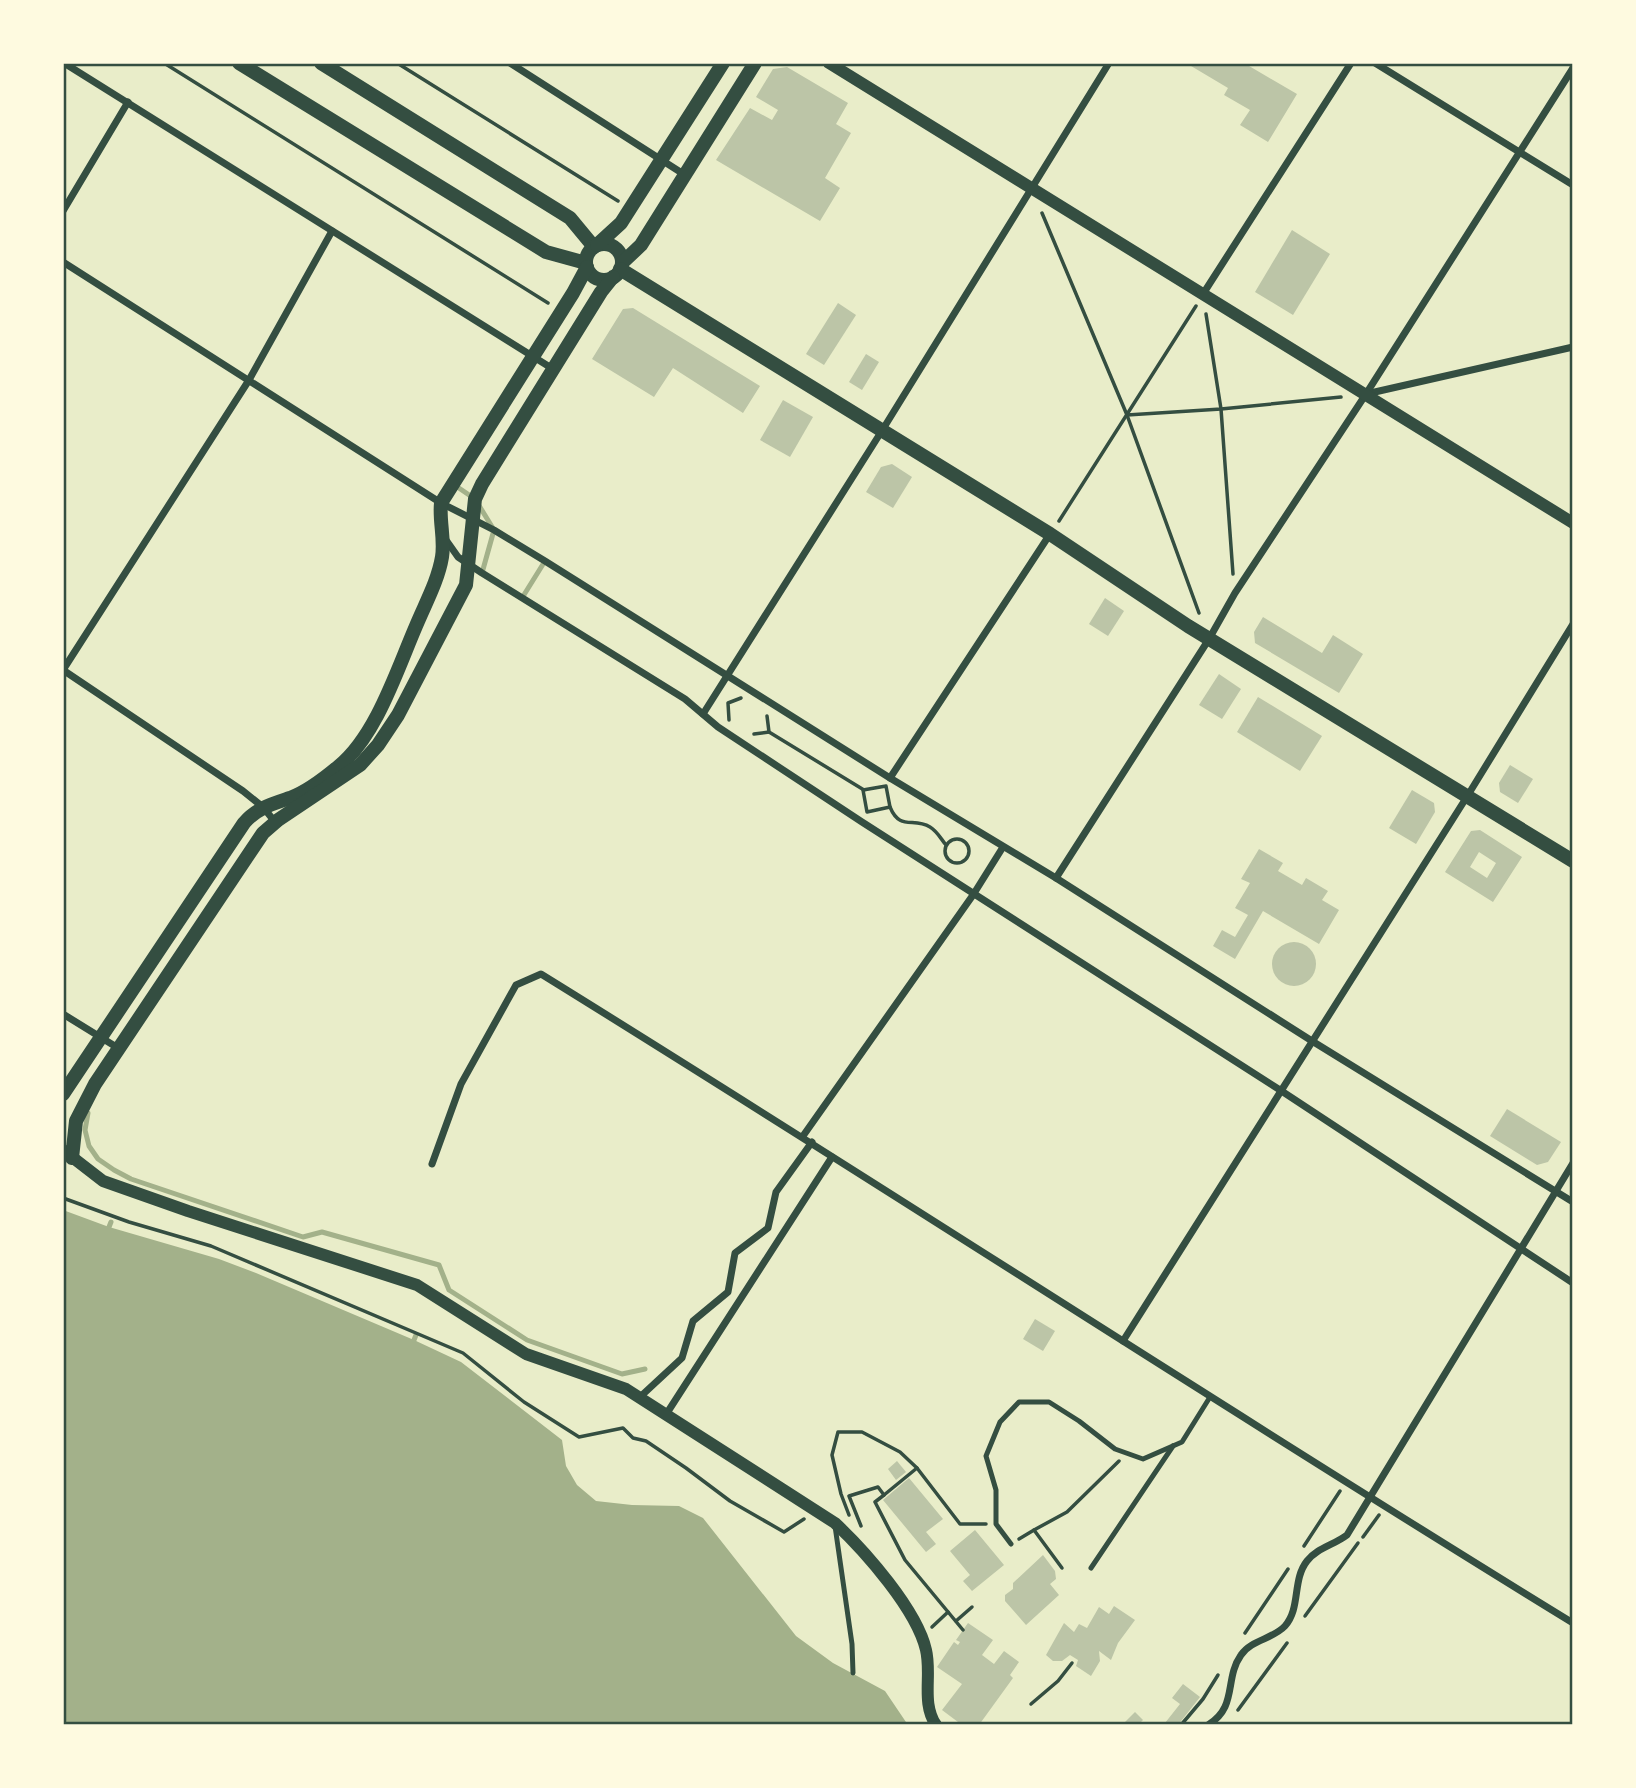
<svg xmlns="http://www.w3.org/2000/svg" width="1636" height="1788" viewBox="0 0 1636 1788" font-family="Cabin,sans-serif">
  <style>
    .water { fill: #a3b18a }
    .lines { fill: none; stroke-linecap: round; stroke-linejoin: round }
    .stream { stroke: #a3b18a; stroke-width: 5 }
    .building { fill: #bcc5a7; fill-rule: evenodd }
    .path { stroke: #344e41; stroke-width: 3.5 }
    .service { stroke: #344e41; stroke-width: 5 }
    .minor { stroke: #344e41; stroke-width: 7 }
    .tertiary { stroke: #344e41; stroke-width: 12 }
    .secondary { stroke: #344e41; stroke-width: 14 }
    .neatline { fill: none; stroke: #344e41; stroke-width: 2.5 }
  </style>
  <rect width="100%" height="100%" fill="#e9edc9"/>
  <polygon class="water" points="63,1210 109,1227 219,1259 256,1273 414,1340 461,1362 562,1440 566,1466 577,1485 596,1501 632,1505 679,1506 703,1518 796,1636 833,1663 885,1691 908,1725 63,1725"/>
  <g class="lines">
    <g class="stream">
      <polyline points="453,484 475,499 494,530 482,573"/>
      <polyline points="522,598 545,561"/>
      <polyline points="88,1113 85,1130 89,1146 98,1159 114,1170 131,1179 303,1237 322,1232 439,1265 449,1290 527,1340 622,1374 645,1369"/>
      <polyline points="109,1227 111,1222"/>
      <polyline points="414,1340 416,1335"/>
    </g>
  </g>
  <g class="building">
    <polygon points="1186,63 1244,63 1297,94 1268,142 1240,125 1250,110 1224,95 1228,88"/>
    <polygon points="787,67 848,103 836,124 851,133 825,178 840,188 820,221 716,160 750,108 772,120 778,110 756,97 773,69"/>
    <polygon points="1292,230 1330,254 1293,315 1255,292"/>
    <polygon points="838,303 856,315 824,365 806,354"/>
    <polygon points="633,308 760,386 743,413 673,368 654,397 592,359 623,309"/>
    <polygon points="866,354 879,362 862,390 849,382"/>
    <polygon points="783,400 813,417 790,457 760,440"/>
    <polygon points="892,464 912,477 893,508 866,492 881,467"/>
    <polygon points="1105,598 1124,611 1108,636 1089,624"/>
    <polygon points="1263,617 1322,653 1333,635 1363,654 1339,693 1255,643 1254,632"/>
    <polygon points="1219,674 1241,689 1222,719 1199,705"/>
    <polygon points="1258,697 1322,736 1300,771 1237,732"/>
    <polygon points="1510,765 1533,779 1518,803 1500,792 1499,783"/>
    <polygon points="1412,790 1434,803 1435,812 1416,844 1389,828"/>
    <path d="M1480,830l42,27 -29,45 -48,-30 26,-41zM1479,852l17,11 -9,15 -17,-11z"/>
    <polygon points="1259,849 1283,863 1278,871 1302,885 1306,878 1328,891 1322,900 1339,910 1319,944 1263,911 1235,959 1213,946 1222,930 1235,937 1248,915 1235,908 1250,883 1241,879"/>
    <circle cx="1294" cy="964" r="22"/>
    <polygon points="1507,1109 1561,1142 1548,1162 1537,1165 1490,1136"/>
    <polygon points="1035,1319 1055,1331 1043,1351 1023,1339"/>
    <polygon points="897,1461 906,1472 896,1480 888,1469"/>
    <polygon points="909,1478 943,1519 926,1532 936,1544 926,1552 883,1500"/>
    <polygon points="975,1530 1004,1565 972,1591 963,1581 970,1575 950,1551"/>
    <polygon points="1043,1555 1055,1571 1056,1579 1050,1584 1059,1595 1026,1625 1005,1601 1005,1595 1013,1589 1013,1583"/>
    <polygon points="1114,1606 1135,1620 1118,1643 1111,1660 1099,1651 1100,1661 1091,1676 1076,1666 1078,1660 1070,1655 1062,1661 1053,1661 1046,1655 1064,1623 1074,1632 1079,1624 1087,1628 1099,1607 1109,1614"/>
    <polygon points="968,1623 993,1640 982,1655 994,1664 1004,1651 1019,1662 1010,1675 1013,1678 979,1725 962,1725 942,1710 962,1684 937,1667 954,1642 958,1645 960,1642 956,1640"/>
    <polygon points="1183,1684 1200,1697 1178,1725 1167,1725 1165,1723 1180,1704 1172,1698"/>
    <polygon points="1135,1712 1143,1720 1138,1725 1122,1725"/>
  </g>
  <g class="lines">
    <g class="path">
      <polyline points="164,63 548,303"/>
      <polyline points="397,63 618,201"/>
      <polyline points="1042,213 1127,415 1199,613"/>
      <polyline points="1206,314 1221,409 1233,574"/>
      <polyline points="1127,415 1221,409 1341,397"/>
      <polyline points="1059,521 1196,306"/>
      <polyline points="767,716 769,732 864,790"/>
      <polyline points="729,720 728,703 741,698"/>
      <polyline points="754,734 769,732"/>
      <polygon points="886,786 890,807 867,812 863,790"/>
      <path d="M890,807c10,24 23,10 40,20 7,4 11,12 16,18"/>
      <circle cx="957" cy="851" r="12"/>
      <polyline points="63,1198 129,1222 211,1246 463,1353 524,1402 579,1437 623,1428 633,1438 646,1441 686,1468 730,1501 784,1532 804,1519"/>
      <polyline points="884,1495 875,1502 905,1560 963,1630"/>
      <polyline points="849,1515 841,1494 832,1455 838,1432 862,1432 900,1452 917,1468 960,1524 986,1524"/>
      <polyline points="861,1526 849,1496 878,1487 884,1495 917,1468"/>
      <polyline points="1034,1530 1067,1512 1119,1461"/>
      <polyline points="1363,1537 1379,1515"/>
      <polyline points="1019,1539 1034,1530 1062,1568"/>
      <polyline points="1304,1546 1340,1491"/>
      <polyline points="1305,1616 1358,1543"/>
      <polyline points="956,1621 972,1607"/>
      <polyline points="932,1627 948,1612"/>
      <polyline points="1245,1633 1288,1569"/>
      <polyline points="1031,1704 1058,1681 1072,1663"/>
      <polyline points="1238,1710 1287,1643"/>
      <polyline points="1181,1725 1203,1699 1218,1675"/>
    </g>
    <g class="service">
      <polyline points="835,1526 852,1644 853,1673"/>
      <polyline points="1011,1544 996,1524 996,1490 986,1456 1000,1422 1019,1402 1049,1402 1079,1421 1115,1449 1143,1459 1182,1442 1210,1397"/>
      <polyline points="1091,1568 1173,1446"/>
    </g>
    <g class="minor">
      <polyline points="64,63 553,369"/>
      <polyline points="510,63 685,175"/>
      <polyline points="1375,63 1573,185"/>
      <polyline points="63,211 128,102"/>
      <polyline points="63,262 441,503 494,530 545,561 890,778 1056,878 1312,1041 1573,1202"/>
      <polyline points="1203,294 1351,63"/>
      <polyline points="1366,394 1573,347"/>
      <polyline points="446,540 458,557 482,573 685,699 718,727 862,822 1280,1090 1573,1283"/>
      <polyline points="63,670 249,380 332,231"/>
      <polyline points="63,670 243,791 263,807 275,822"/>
      <polyline points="703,714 883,429 1109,63"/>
      <polyline points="890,778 1050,534"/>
      <polyline points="1056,878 1209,639 1235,593 1366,394 1573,68"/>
      <polyline points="63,1014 118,1048"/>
      <polyline points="803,1136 973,895 1003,847"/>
      <path d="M432,1164l29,-80 55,-99 25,-11c346,214 686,437 1032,649"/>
      <polyline points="1123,1341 1468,795 1573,624"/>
      <polyline points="640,1397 682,1358 693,1321 728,1292 735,1253 768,1228 776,1192 812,1142"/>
      <polyline points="667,1413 832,1157"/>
      <path d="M1208,1725c30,-18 16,-46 33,-70 10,-15 32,-16 44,-29 16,-18 7,-46 22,-65 10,-13 27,-16 40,-26l226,-372"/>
    </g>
    <g class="tertiary">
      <polyline points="829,63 1573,523"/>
      <path d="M63,1150l40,31 85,30 229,74 109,69 100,35 209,134c30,28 82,87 91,127 6,25 -5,53 10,75"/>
    </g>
    <g class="secondary">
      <polyline points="239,63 546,252 586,263"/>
      <polyline points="321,63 570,218 594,247"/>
      <circle cx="604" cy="262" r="18"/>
      <polyline points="597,245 621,223 723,63"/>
      <polyline points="622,263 641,245 755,63"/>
      <polyline points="620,269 1050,534 1188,626 1573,861"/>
      <path d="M63,1094l181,-271c13,-15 28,-19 46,-25 16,-6 36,-21 49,-32 37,-30 58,-96 77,-140 9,-22 22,-45 26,-69 3,-18 -3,-36 -1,-54l132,-210 14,-26"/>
      <polyline points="72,1158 76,1121 95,1084 263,833 278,820 360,765 378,745 398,715 466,585 475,499 482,484 601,292 613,277"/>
    </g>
  </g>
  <rect width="1636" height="1788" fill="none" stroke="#fefae0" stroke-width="130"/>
  <rect x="65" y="65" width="1506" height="1658" class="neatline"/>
</svg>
